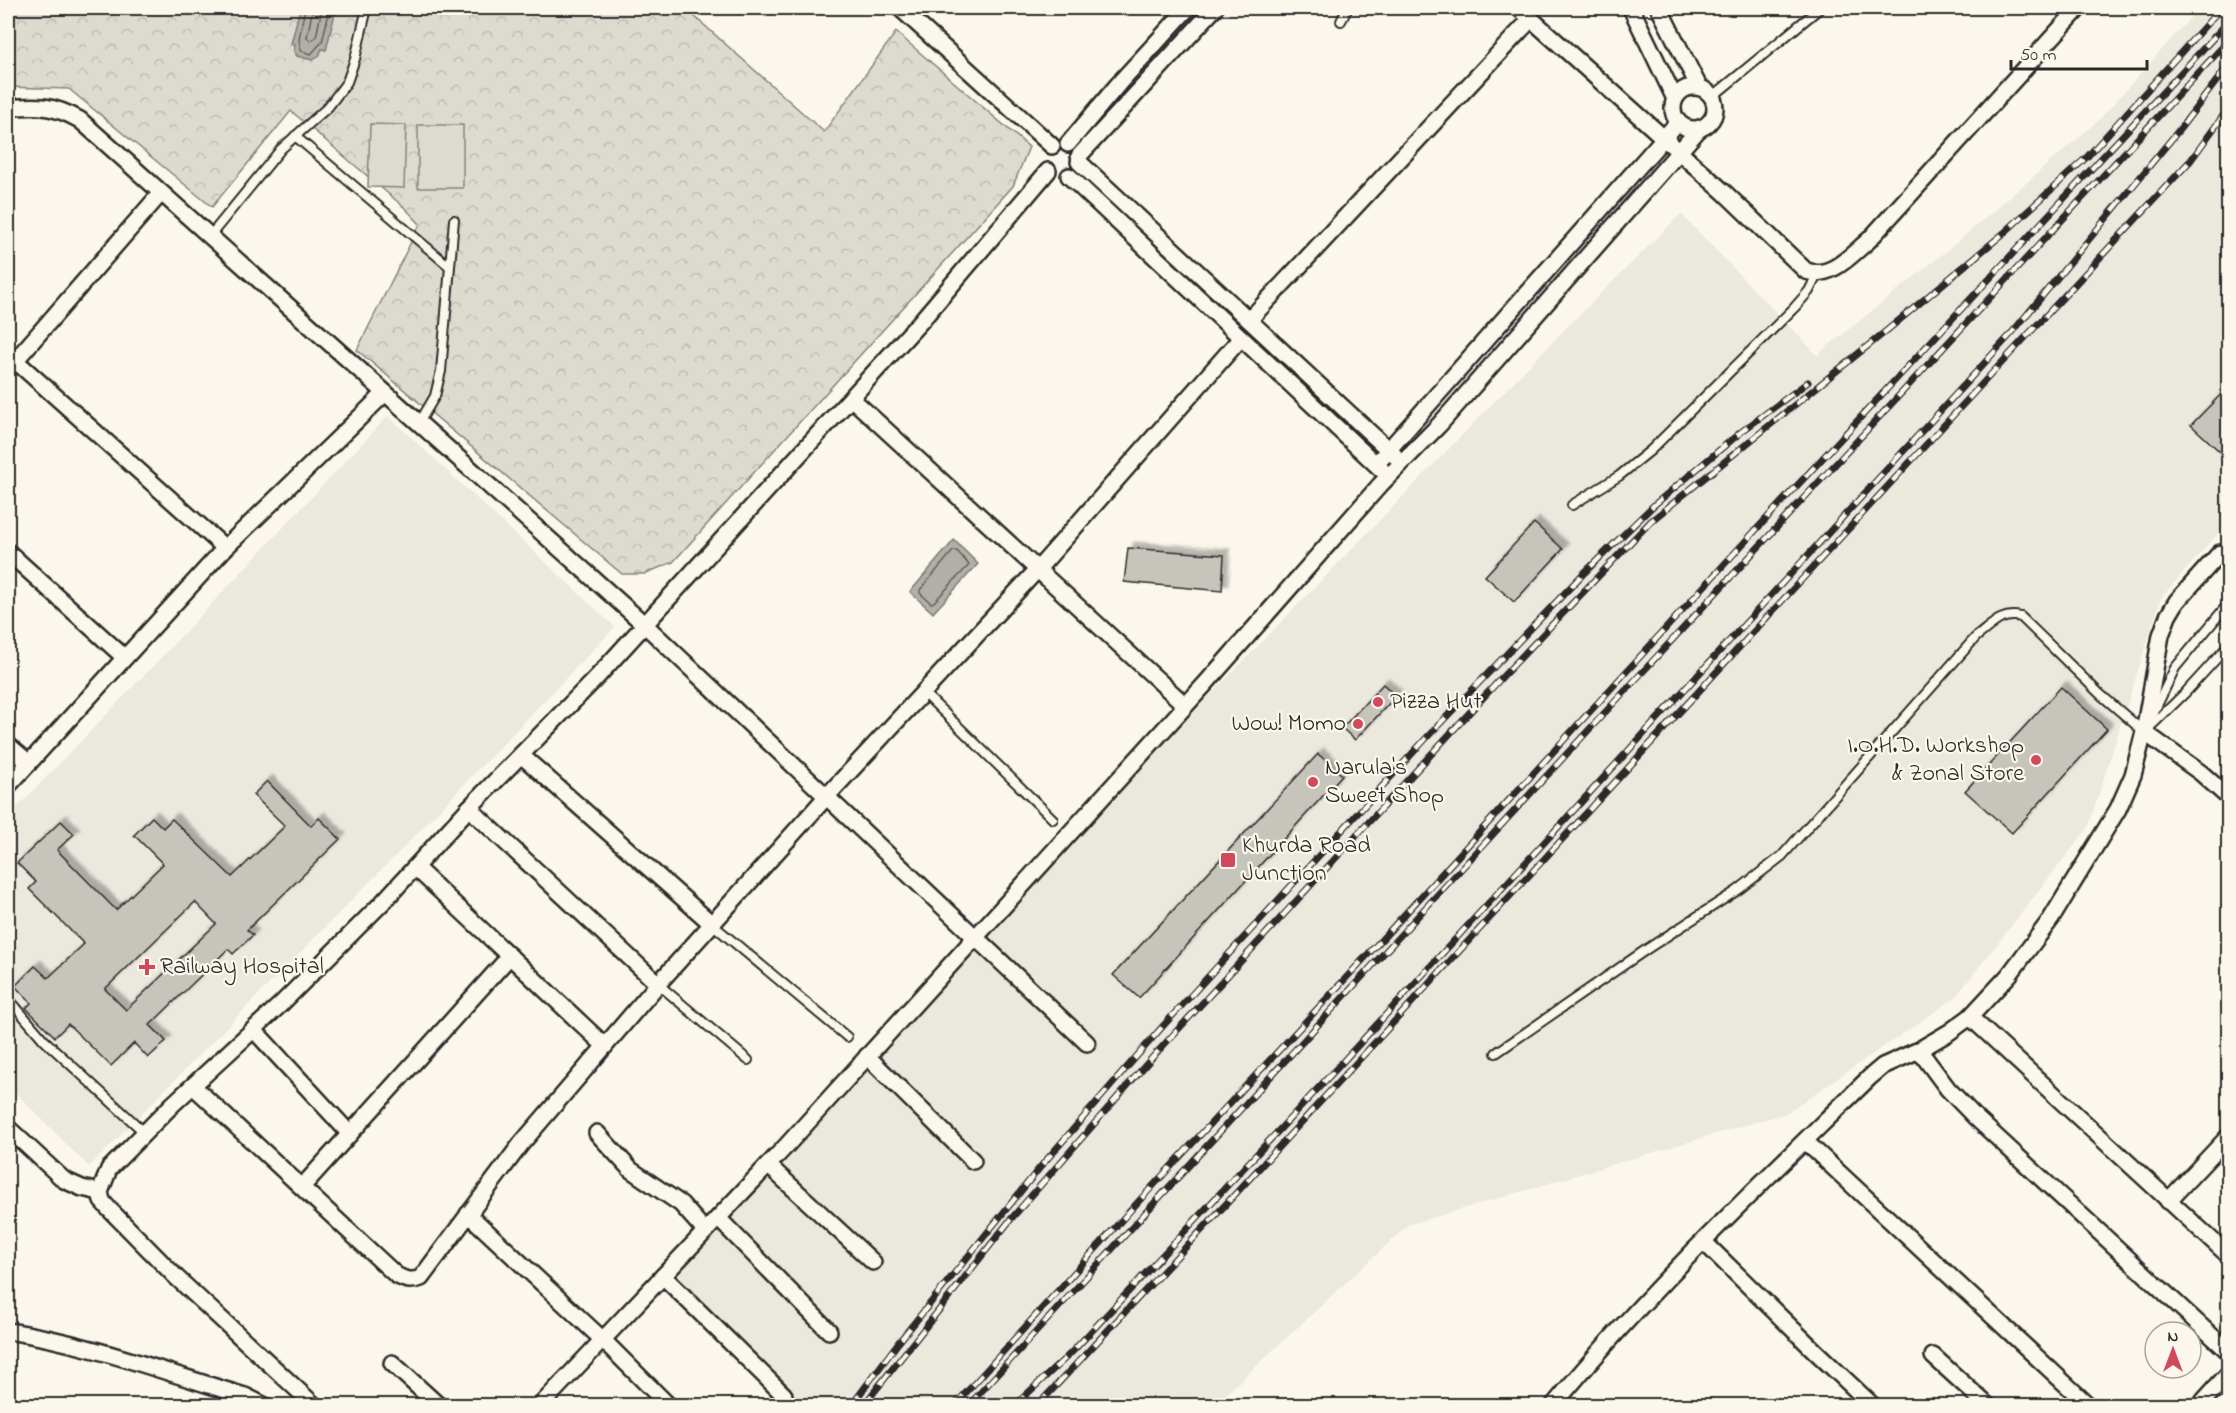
<svg xmlns="http://www.w3.org/2000/svg" width="2236" height="1413" viewBox="0 0 2236 1413" font-family="'Indie Flower',sans-serif">
  <style>
    .built { fill: #ebe8de }
    .forest { fill: url(#forest-crowns); stroke: #84827e; stroke-width: 1.5 }
    .pitch { fill: #dddad0; stroke: #84827e; stroke-width: 1.5 }
    .water { fill: #b1afa7; stroke: #7b7a75; stroke-width: 1.5 }
    .lines { fill: none; stroke-linecap: round; stroke-linejoin: round }
    .shore { stroke: #61605d; stroke-width: 1.5 }
    .building { fill: #c7c4bc; stroke: #2b2b2b; stroke-width: 1.5; fill-rule: evenodd; filter: url(#shadow) }
    .lane-casing { stroke: #2b2b2b; stroke-width: 12 }
    .street-casing { stroke: #2b2b2b; stroke-width: 20 }
    .lane { stroke: #fbf7ec; stroke-width: 8 }
    .street { stroke: #fbf7ec; stroke-width: 15 }
    .rail-casing { stroke: #2b2b2b; stroke-width: 7 }
    .rail { stroke: #fbf7ec; stroke-width: 4.5; stroke-dasharray: 14; stroke-linecap: butt }
    .poi-dot { fill: #d1495b; stroke: #fbf7ec; stroke-width: 2 }
    .labels { text-anchor: middle; dominant-baseline: central; stroke-width: 4.5; stroke-linejoin: round; paint-order: stroke }
    .poi-label { font-size: 24px; fill: #2b2b2b; stroke: #fbf7ec; text-anchor: start }
  </style>
  <defs>
    <pattern id="forest-crowns" width="20" height="18" patternUnits="userSpaceOnUse" patternTransform="scale(1.5)"><rect width="20" height="18" fill="#dddad0"/><path d="M2 6a3 3 0 1 1 6 0M12 15a3 3 0 1 1 6 0" fill="none" stroke="#bebbb3"/></pattern>
    <filter id="shadow"><feDropShadow dx="5.5" dy="-5.5" stdDeviation="1.5" flood-color="#0004"/></filter>
  </defs>
  <rect width="100%" height="100%" fill="#fbf7ec"/>
  <filter id="ink" filterUnits="userSpaceOnUse"><feTurbulence type="fractalNoise" baseFrequency=".0167" numOctaves="2"/><feDisplacementMap in="SourceGraphic" scale="12" xChannelSelector="R" yChannelSelector="G"/><feConvolveMatrix kernelMatrix="1 2 1 2 8 2 1 2 1" color-interpolation-filters="sRGB"/></filter>
  <g filter="url(#ink)">
    <g class="built">
      <polygon points="2199,8 2228,8 2228,522 2161,598 2088,828 1954,999 1786,1113 1408,1225 1214,1405 780,1405 789,1396 665,1284 1195,711 1564,330 1681,214 1817,355 1949,249 2099,120"/>
      <polygon points="388,416 615,627 402,849 89,1167 8,1085 8,817 155,664"/>
    </g>
    <polygon class="forest" points="8,8 685,8 824,132 896,32 1029,147 1013,186 673,562 644,574 622,574 357,350 420,224 405,208 291,111 212,207 69,89 8,87"/>
    <g class="pitch">
      <polygon points="370,124 406,125 404,188 368,187"/>
      <rect x="418" y="125" width="45" height="63"/>
    </g>
    <g class="water">
      <polygon points="300,8 331,8 336,9 326,50 322,49 319,56 313,60 297,56 294,51 295,44 291,44"/>
      <polygon points="954,540 978,564 933,613 910,592"/>
    </g>
    <g class="lines">
      <g class="shore">
        <polyline points="305,8 299,39 301,51 311,54 322,42 330,8"/>
        <polyline points="313,8 307,37 310,41 316,37 322,8"/>
        <polygon points="953,551 957,551 969,565 934,602 931,603 920,593 920,590"/>
      </g>
    </g>
    <g class="building">
      <polygon points="2229,386 2229,460 2191,425"/>
      <polygon points="1534,523 1563,549 1514,602 1485,576"/>
      <polygon points="1128,548 1224,555 1222,591 1124,582"/>
      <polygon points="1383,684 1396,696 1355,740 1342,728"/>
      <polygon points="2061,687 2107,729 2012,833 1965,791"/>
      <polygon points="1318,754 1342,775 1139,998 1113,975"/>
      <path d="M267,781l44,45 8,-8 21,21 -93,91 6,5 -20,19 -5,-5 -78,76 16,16 -18,17 -14,-15 -23,23 -43,-42 -13,13 -29,-29 5,-5 -16,-17 20,-20 13,12 36,-34 -55,-55 7,-7 -19,-19 44,-42 13,13 -17,16 59,60 47,-46 -29,-29 18,-18 11,11 9,-9 60,58 53,-51 -32,-31zM195,902l21,22 -90,86 -21,-21z"/>
    </g>
    <g class="lines">
      <g class="lane-casing">
        <g id="lane">
          <polyline points="1341,21 1348,8"/>
          <polyline points="1712,97 1820,8"/>
          <polyline points="295,136 449,266"/>
          <polyline points="210,236 281,149 328,107 347,82 355,59 367,8"/>
          <polyline points="419,423 435,396 441,371 454,220"/>
          <polyline points="1572,505 1619,476 1651,450 1794,308 1809,291 1817,275"/>
          <polyline points="924,693 1053,819"/>
          <polyline points="2152,716 2175,668 2228,604"/>
          <polyline points="2148,729 2185,693 2228,646"/>
          <polyline points="712,924 847,1037"/>
          <polyline points="658,984 748,1060"/>
          <polyline points="8,998 44,1040 145,1133"/>
          <path d="M1496,1053l151,-104 91,-59 44,-34 194,-219c15,-11 25,-25 45,-20l79,77 43,37"/>
        </g>
      </g>
      <g class="street-casing">
        <g id="street">
          <polyline points="900,8 1052,146"/>
          <path d="M1519,8l206,185 81,78c25,8 44,-15 63,-31l210,-232"/>
          <polyline points="1631,8 1675,99"/>
          <polyline points="1659,8 1699,87"/>
          <circle cx="1694" cy="108" r="21"/>
          <path d="M8,108c29,-3 46,-3 72,12l564,504 443,419"/>
          <polyline points="1068,144 1121,81 1188,8"/>
          <polyline points="1079,156 1215,8"/>
          <polyline points="1079,162 1395,456"/>
          <polyline points="1069,176 1382,470"/>
          <polyline points="1249,320 1531,19"/>
          <polyline points="8,354 225,548"/>
          <polyline points="8,369 161,193"/>
          <polyline points="851,398 1185,705"/>
          <polyline points="1376,464 1678,122"/>
          <polyline points="8,552 124,657"/>
          <polyline points="2144,732 2201,773 2228,797"/>
          <polyline points="8,745 29,763"/>
          <polyline points="521,755 712,924"/>
          <polyline points="8,786 225,548 385,393"/>
          <polyline points="469,808 658,984"/>
          <polyline points="416,868 605,1046"/>
          <polyline points="1970,1017 2228,1255"/>
          <polyline points="254,1030 350,1134"/>
          <polyline points="1919,1050 1948,1089 1976,1118 2228,1351"/>
          <polyline points="867,1056 973,1161"/>
          <path d="M193,1086l203,189c9,5 15,7 25,3l100,-134 137,-160 169,-188 211,-227 203,-231"/>
          <polyline points="8,1128 64,1180 82,1188 100,1192"/>
          <polyline points="597,1133 631,1170 681,1204 705,1231"/>
          <polyline points="1805,1141 2089,1406"/>
          <polyline points="768,1165 873,1262"/>
          <polyline points="302,1187 510,956"/>
          <polyline points="2168,1201 2228,1137"/>
          <polyline points="468,1214 603,1340 669,1406"/>
          <polyline points="718,1218 829,1331"/>
          <polyline points="1704,1242 1815,1351 1873,1406"/>
          <polyline points="663,1276 784,1395"/>
          <path d="M8,1331c80,12 159,42 237,65l20,10"/>
          <polyline points="1933,1356 1988,1406"/>
          <polyline points="392,1363 439,1406"/>
          <polyline points="315,1406 177,1278 109,1209 102,1201 100,1192 109,1169 173,1104 281,1004 384,901 469,808 597,677 921,321 1048,171"/>
          <polyline points="540,1406 787,1145 1207,682 1380,485 1440,424 1700,128"/>
          <path d="M1553,1406c97,-118 209,-223 317,-329l13,-11 36,-16 29,-17 22,-16 39,-42 42,-56 67,-110 15,-34 11,-43 17,-97 7,-19 9,-15 43,-48"/>
          <polyline points="2199,1406 2228,1374"/>
        </g>
      </g>
      <use href="#lane" class="lane"/>
      <use href="#street" class="street"/>
      <g class="rail-casing">
        <g id="rail">
          <polyline points="851,1406 898,1343 1042,1165 1163,1026 1431,733 1582,575 1654,505 1741,432 1808,382"/>
          <polyline points="863,1406 1011,1219 1150,1060 1504,675 1651,521 1885,332 2004,233 2087,157 2221,8"/>
          <polyline points="954,1406 1138,1202 1384,937 1741,546 2228,22"/>
          <polyline points="968,1406 1585,734 2228,41"/>
          <polyline points="1014,1406 1072,1352 1337,1068 2011,334 2179,130 2228,66"/>
          <polyline points="1037,1406 1227,1203 1981,385 2191,160 2228,109"/>
        </g>
      </g>
      <use href="#rail" class="rail"/>
    </g>
  </g>
  <g class="poi-dot">
    <circle cx="1378" cy="702" r="6"/>
    <circle cx="1358" cy="724" r="6"/>
    <circle cx="2036" cy="760" r="6"/>
    <circle cx="1313" cy="782" r="6"/>
    <rect x="1220" y="852" width="16" height="16" rx="3"/>
    <path d="M144 958h6v6h6v6h-6v6h-6v-6h-6v-6h6z"/>
  </g>
  <g class="labels">
    <g class="poi-label">
      <text x="1390" y="702">Pizza Hut</text>
      <text x="1346" y="724" text-anchor="end">Wow! Momo</text>
      <text x="2024" y="746" text-anchor="end">I.O.H.D. Workshop<tspan x="2024" dy="28">&amp; Zonal Store</tspan></text>
      <text x="1325" y="768">Narula's<tspan x="1325" dy="28">Sweet Shop</tspan></text>
      <text x="1242" y="846">Khurda Road<tspan x="1242" dy="28">Junction</tspan></text>
      <text x="160" y="967">Railway Hospital</text>
    </g>
  </g>
  <rect width="2236" height="1413" fill="none" stroke="#fbf7ec" stroke-width="30"/>
  <rect x="15" y="15" width="2206" height="1383" fill="none" stroke="#2b2b2b" stroke-width="2" filter="url(#ink)"/>
  <g transform="translate(2173 1350)"><circle r="28" fill="#fbf7ec" stroke="#a8a59f" stroke-width="1.5"/>
  <path d="M0-4.5L10 22L0 15L-10 22Z" fill="#d1495b"/>
  <text y="-9" font-size="16" font-weight="bold" text-anchor="middle" fill="#2b2b2b">N</text>
  </g>
  <path d="M2011 60v9h136v-9" fill="none" stroke="#2b2b2b" stroke-width="3"/>
  <text x="2020" y="60" font-size="18" fill="#2b2b2b" stroke="#fbf7ec" stroke-width="4.5" paint-order="stroke">50 m</text>
</svg>
